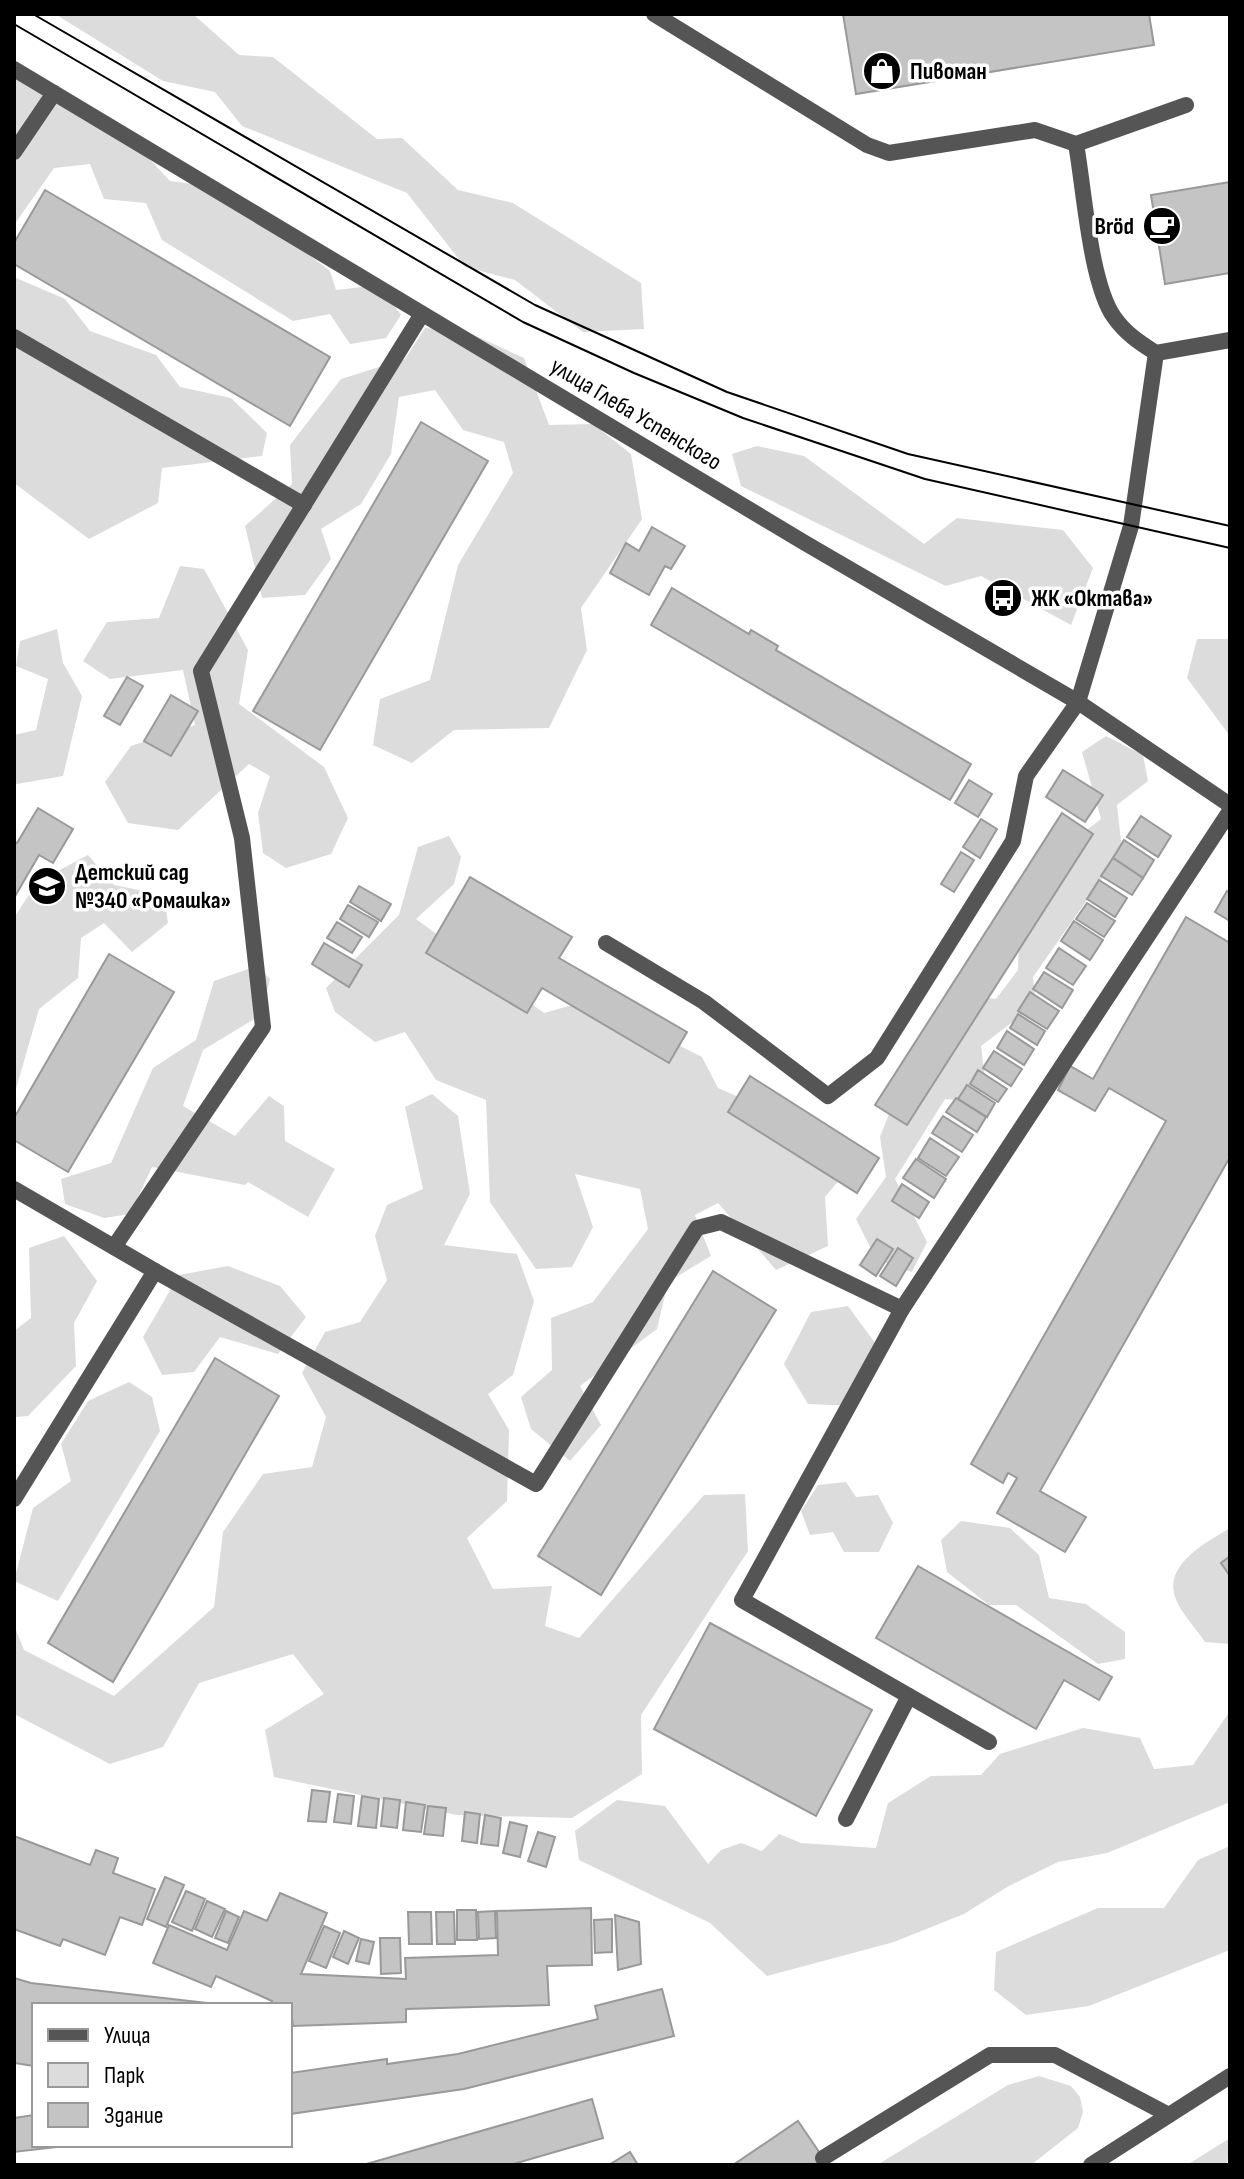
<svg xmlns="http://www.w3.org/2000/svg" width="1244" height="2179" viewBox="0 0 1244 2179" font-family="'Sofia Sans Condensed',sans-serif">
  <style>
    .green { fill: #dcdcdc }
    .building { fill: #c4c4c4; stroke: #999; stroke-width: 2 }
    .lines { fill: none; stroke-linecap: round; stroke-linejoin: round }
    .service { stroke: #555; stroke-width: 16 }
    .minor { stroke: #555; stroke-width: 16 }
    .tertiary { stroke: #555; stroke-width: 16 }
    .tram { stroke: #000; stroke-width: 2 }
    .labels { text-anchor: middle; dominant-baseline: central; stroke-width: 7; stroke-linejoin: round; paint-order: stroke }
    .poi-label { font-size: 24px; font-weight: bold; fill: #000; stroke: #fff; text-anchor: start }
    .street-label { font-size: 24px; fill: #000; stroke: #fff }
  </style>
  <rect width="100%" height="100%" fill="#fff"/>
  <g class="green">
    <polygon points="55,14 193,14 239,55 273,57 377,139 402,138 458,190 513,203 641,283 644,329 583,332 515,280 465,267 407,193 242,126 215,92 163,81"/>
    <polygon points="14,75 141,150 170,181 222,188 330,271 336,290 379,285 401,315 386,338 350,344 330,314 293,321 162,240 146,203 104,199 90,164 54,168 14,225"/>
    <polygon points="14,277 65,299 90,331 156,355 180,387 231,398 267,433 262,456 162,468 158,503 89,539 14,483"/>
    <polygon points="425,328 463,330 524,358 549,425 593,424 631,454 642,519 581,608 587,650 549,728 454,730 412,763 373,745 380,699 430,680 458,565 513,473 504,442 463,430 435,390 399,397 391,454 361,504 321,529 331,559 305,595 262,598 245,526 292,484 290,445 341,379 405,359"/>
    <polygon points="757,446 804,456 924,544 957,518 1063,530 1093,568 1071,625 981,576 946,586 741,486 732,454"/>
    <polygon points="180,566 204,569 248,650 239,704 324,767 348,818 331,854 286,868 263,853 258,813 270,776 249,764 178,830 128,823 105,782 131,746 195,725 183,670 110,679 83,661 107,622 159,618"/>
    <polygon points="57,629 63,663 82,696 63,776 17,784 14,782 14,735 36,730 48,679 16,666 20,641"/>
    <polygon points="1197,639 1230,639 1230,736 1187,678"/>
    <polygon points="1106,736 1143,755 1148,781 1117,805 1122,850 1033,977 1036,1004 981,1046 986,1086 975,1101 945,1099 895,1179 927,1242 912,1272 876,1259 856,1219 886,1177 880,1137 903,1078 955,993 996,999 1018,970 1019,928 1070,843 1101,819 1082,752"/>
    <polygon points="449,836 461,857 454,884 416,919 544,1013 590,1000 702,1057 718,1088 833,1138 848,1169 825,1197 828,1246 776,1270 718,1203 695,1215 711,1256 668,1282 657,1329 580,1386 601,1425 570,1461 531,1429 521,1397 552,1370 551,1318 593,1302 648,1229 640,1189 575,1174 593,1227 572,1267 536,1269 490,1202 486,1100 436,1080 405,1032 375,1042 335,1012 326,988 399,915 418,847"/>
    <polygon points="88,855 114,885 164,895 168,923 132,952 104,923 81,938 78,978 39,1009 14,1096 14,918 37,882"/>
    <polygon points="257,966 270,979 261,1015 203,1050 183,1106 235,1136 269,1096 284,1106 285,1141 335,1169 308,1217 248,1182 245,1185 152,1167 130,1214 104,1218 65,1204 61,1179 111,1163 153,1068 196,1040 214,981"/>
    <polygon points="432,1094 458,1116 470,1194 444,1245 517,1254 534,1301 513,1375 488,1394 509,1430 507,1501 467,1538 493,1589 552,1586 545,1626 579,1638 704,1495 745,1494 748,1551 641,1715 642,1774 572,1818 457,1815 274,1777 265,1730 324,1694 293,1654 199,1683 163,1747 110,1764 14,1714 14,1625 24,1650 114,1696 214,1607 223,1532 263,1474 312,1467 326,1417 302,1373 325,1332 360,1322 387,1280 375,1236 387,1205 423,1189 405,1107"/>
    <polygon points="64,1236 97,1281 74,1323 76,1366 28,1416 14,1417 14,1331 31,1318 29,1248"/>
    <polygon points="228,1266 280,1286 306,1317 278,1354 220,1337 194,1372 162,1375 143,1337 179,1275"/>
    <polygon points="848,1306 875,1343 854,1406 808,1404 784,1364 811,1312"/>
    <polygon points="129,1382 152,1397 160,1431 58,1601 14,1581 33,1508 71,1481 61,1444 88,1401"/>
    <polygon points="846,1482 856,1497 878,1495 893,1523 879,1552 844,1552 833,1532 810,1535 801,1511 818,1485"/>
    <polygon points="961,1521 1010,1528 1039,1555 1049,1598 1086,1604 1125,1632 1125,1659 1098,1664 1016,1605 989,1605 947,1572 941,1540"/>
    <path d="M1230,1528v28l-9,7 9,13v68l-25,-2c-9,-14 -28,-33 -31,-49 -7,-31 35,-52 56,-65z"/>
    <polygon points="1230,1711 1230,1802 1107,1853 1058,1862 1007,1887 964,1914 894,1942 767,1976 710,1923 579,1860 575,1831 617,1800 665,1806 708,1864 721,1850 741,1843 762,1851 779,1834 801,1843 876,1848 888,1803 931,1776 981,1775 1000,1754 1083,1728 1140,1738 1154,1769 1193,1765"/>
    <polygon points="1230,1846 1230,1950 1089,2006 1026,2015 994,1990 996,1952 1098,1908 1164,1908 1198,1860"/>
    <polygon points="1039,2076 1071,2086 1080,2097 1083,2112 1078,2128 1031,2165 877,2165 1008,2085"/>
    <polygon points="1230,2138 1227,2165 1187,2165"/>
  </g>
  <g class="building">
    <polygon points="843,14 1149,14 1154,45 856,94"/>
    <polygon points="1230,182 1230,273 1165,284 1151,195"/>
    <polygon points="45,190 330,357 290,426 14,264 14,243"/>
    <polygon points="421,422 488,461 320,750 253,711"/>
    <polygon points="652,527 685,546 671,569 665,566 649,595 610,573 626,543 639,551"/>
    <polygon points="672,588 749,634 751,630 778,646 776,650 971,764 950,800 651,625"/>
    <polygon points="127,677 143,686 120,725 104,716"/>
    <polygon points="171,695 198,711 171,756 144,741"/>
    <polygon points="1063,770 1103,795 1085,822 1046,797"/>
    <polygon points="969,780 992,794 978,817 955,803"/>
    <polygon points="38,808 73,829 53,863 39,855 14,898 14,841 17,843"/>
    <polygon points="1062,813 1093,834 907,1125 875,1105"/>
    <polygon points="1141,816 1171,836 1158,857 1127,837"/>
    <polygon points="981,819 997,829 980,858 963,847"/>
    <polygon points="1124,840 1154,860 1143,878 1113,858"/>
    <polygon points="961,852 974,860 954,892 941,884"/>
    <polygon points="1113,858 1143,878 1132,895 1101,876"/>
    <polygon points="470,877 572,937 559,958 687,1032 669,1063 542,988 527,1013 426,953"/>
    <polygon points="1099,880 1127,898 1115,917 1087,899"/>
    <polygon points="359,886 391,904 381,921 350,902"/>
    <polygon points="1227,891 1230,893 1230,921 1215,912"/>
    <polygon points="1087,903 1115,921 1104,937 1076,919"/>
    <polygon points="348,905 378,922 369,937 340,919"/>
    <polygon points="1186,917 1230,943 1230,1157 1040,1491 1086,1517 1065,1552 997,1513 1017,1478 1008,1473 1003,1483 971,1464 1166,1121 1109,1088 1095,1111 1058,1090 1070,1066 1093,1079"/>
    <polygon points="1074,921 1103,940 1090,960 1061,941"/>
    <polygon points="337,922 362,937 352,953 327,938"/>
    <polygon points="324,943 362,965 349,987 312,964"/>
    <polygon points="1059,948 1086,966 1073,985 1046,968"/>
    <polygon points="109,954 174,992 68,1172 14,1140 14,1118"/>
    <polygon points="1044,972 1073,990 1062,1008 1033,989"/>
    <polygon points="1030,992 1059,1011 1047,1029 1018,1011"/>
    <polygon points="1018,1014 1045,1031 1037,1045 1010,1028"/>
    <polygon points="1007,1031 1034,1049 1024,1065 997,1048"/>
    <polygon points="994,1051 1022,1069 1011,1086 983,1068"/>
    <polygon points="978,1070 1007,1089 998,1102 970,1084"/>
    <polygon points="750,1076 879,1158 857,1193 728,1112"/>
    <polygon points="967,1085 995,1103 987,1117 958,1099"/>
    <polygon points="956,1098 986,1117 977,1132 946,1112"/>
    <polygon points="943,1116 973,1135 962,1152 932,1133"/>
    <polygon points="930,1138 959,1157 946,1176 918,1158"/>
    <polygon points="916,1159 946,1179 934,1198 903,1178"/>
    <polygon points="902,1184 929,1202 919,1218 892,1201"/>
    <polygon points="877,1239 893,1249 876,1276 860,1265"/>
    <polygon points="898,1248 913,1258 896,1286 880,1276"/>
    <polygon points="713,1271 776,1310 601,1595 538,1556"/>
    <polygon points="215,1358 279,1396 113,1682 48,1643"/>
    <polygon points="1230,1556 1230,1576 1221,1563"/>
    <polygon points="918,1566 1112,1677 1099,1700 1064,1680 1036,1729 876,1638"/>
    <polygon points="710,1623 872,1710 816,1816 654,1729"/>
    <polygon points="312,1790 330,1792 326,1822 308,1821"/>
    <polygon points="338,1794 354,1796 351,1824 334,1822"/>
    <polygon points="362,1796 379,1799 376,1828 358,1826"/>
    <polygon points="384,1798 400,1800 397,1828 381,1826"/>
    <polygon points="406,1802 425,1805 421,1832 403,1830"/>
    <polygon points="428,1806 446,1808 443,1836 424,1834"/>
    <polygon points="465,1812 480,1814 477,1843 462,1841"/>
    <polygon points="485,1815 501,1818 498,1846 481,1844"/>
    <polygon points="510,1822 527,1826 520,1857 503,1853"/>
    <polygon points="538,1832 555,1837 546,1867 528,1861"/>
    <polygon points="14,1836 90,1865 96,1850 118,1858 113,1873 155,1889 142,1925 120,1917 105,1955 63,1939 60,1946 14,1929"/>
    <polygon points="165,1877 184,1885 166,1927 147,1919"/>
    <polygon points="186,1891 205,1899 192,1931 172,1922"/>
    <polygon points="280,1893 327,1913 301,1974 406,1979 405,1958 498,1955 497,1911 591,1908 592,1965 547,1966 549,2005 406,2009 406,2022 293,2026 290,2005 270,2005 272,2001 216,1976 211,1987 153,1963 169,1925 227,1950 244,1911 267,1921"/>
    <polygon points="207,1901 225,1909 212,1937 195,1929"/>
    <polygon points="457,1910 476,1910 477,1940 457,1940"/>
    <polygon points="226,1911 239,1917 228,1943 215,1938"/>
    <polygon points="495,1911 496,1938 479,1939 478,1912"/>
    <polygon points="408,1912 431,1912 432,1944 409,1944"/>
    <polygon points="436,1912 454,1912 455,1944 437,1944"/>
    <polygon points="615,1915 639,1922 641,1964 618,1970"/>
    <polygon points="612,1919 612,1952 595,1953 594,1920"/>
    <polygon points="324,1926 340,1933 326,1968 309,1961"/>
    <polygon points="344,1931 359,1938 348,1964 333,1957"/>
    <polygon points="380,1938 400,1938 401,1973 381,1974"/>
    <polygon points="361,1939 374,1942 369,1964 356,1961"/>
    <polygon points="14,1978 31,1983 225,2005 34,2005 34,2066 14,2063"/>
    <polygon points="662,1989 674,2036 464,2089 290,2114 290,2073 387,2059 387,2064 458,2054 598,2019 595,2006"/>
    <polygon points="592,2099 603,2138 510,2165 363,2165"/>
    <polygon points="34,2115 34,2145 74,2145 14,2152 14,2118"/>
    <polygon points="798,2121 828,2165 733,2165"/>
    <polygon points="630,2152 638,2165 609,2165"/>
  </g>
  <g class="lines">
    <g class="service">
      <polyline points="654,14 867,145 889,153 1035,130 1076,144 1186,105"/>
      <path d="M1076,144c8,44 14,139 38,173 11,16 26,26 42,36l74,-13"/>
      <polyline points="606,943 704,1002 828,1096 877,1058 1013,841 1026,776 1078,702 1131,526 1156,353"/>
      <polyline points="902,1309 742,1600 989,1742"/>
      <polyline points="846,1819 909,1696"/>
      <polyline points="823,2158 990,2055 1055,2055 1169,2115"/>
    </g>
    <g class="minor">
      <polyline points="14,69 805,543 1078,702 1230,805"/>
      <polyline points="14,152 54,93"/>
      <polyline points="14,337 304,505"/>
      <polyline points="14,1189 155,1271 14,1499"/>
      <polyline points="114,1247 263,1027 242,838 201,671 422,314"/>
      <polyline points="155,1271 536,1484 697,1228 721,1222 902,1309 1230,811"/>
    </g>
    <polyline class="tertiary" points="1091,2165 1230,2076"/>
    <g class="tram">
      <polyline points="33,14 535,305 727,392 908,454 1230,526"/>
      <polyline points="14,24 523,322 634,373 743,418 925,479 1230,548"/>
    </g>
  </g>
  <defs>
    <g id="shop-disc" transform="scale(2)"><circle r="9.5" fill="#000" stroke="#fff"/><path d="M-5-2.5h2.3a2.7 3.5 0 0 1 5.4 0H5L5.5 6h-11ZM-1.5-2.5h3a1.5 2.3 0 0 0-3 0Z" fill="#fff"/></g>
    <g id="cafe-disc" transform="scale(2)"><circle r="9.5" fill="#000" stroke="#fff"/><path d="M-5.5-4.5H6V0H3Q3 3.5 0 3.5H-2.5Q-5.5 3.5-5.5 0ZM3-3.2v2h1.7v-2ZM-6 4.5H4V6H-6Z" fill="#fff"/></g>
    <g id="bus-disc" transform="scale(2)"><circle r="9.5" fill="#000" stroke="#fff"/><path d="M-5-6H5V4H4V6H2V4H-2V6H-4V4H-5ZM-3.5-4V0h7V-4ZM-3.5 1.2v1.5H-2V1.2ZM2 1.2v1.5H3.5V1.2Z" fill="#fff"/></g>
    <g id="school-disc" transform="scale(2)"><circle r="9.5" fill="#000" stroke="#fff"/><path d="M0-5L7-2L0 1L-7-2ZM-4 1L0 2.5L4 1V4Q0 6-4 4Z" fill="#fff"/></g>
  </defs>
  <g fill-rule="evenodd">
    <use href="#shop-disc" x="882" y="71"/>
    <use href="#cafe-disc" x="1162" y="226"/>
    <use href="#bus-disc" x="1003" y="598"/>
    <use href="#school-disc" x="47" y="886"/>
  </g>
  <g class="labels">
    <g class="poi-label">
      <text x="910" y="71">Пивоман</text>
      <text x="1134" y="226" text-anchor="end">Bröd</text>
      <text x="1031" y="598">ЖК «Октава»</text>
      <text x="75" y="872">Детский сад<tspan x="75" dy="28">№340 «Ромашка»</tspan></text>
    </g>
    <g class="street-label">
      <text transform="translate(636 414) rotate(31)">улица Глеба Успенского</text>
    </g>
  </g>
  <rect width="1244" height="2179" fill="none" stroke="#000000" stroke-width="32"/>
  <rect x="32" y="2003" width="260" height="144" fill="#ffffff" stroke="#999999" stroke-width="2"/>
  <rect x="48" y="2029" width="40" height="12" fill="#555555" stroke="#999999" stroke-width="2"/>
  <text x="104" y="2043" font-size="24" fill="#000000">Улица</text>
  <rect x="48" y="2063" width="40" height="24" fill="#dcdcdc" stroke="#999999" stroke-width="2"/>
  <text x="104" y="2083" font-size="24" fill="#000000">Парк</text>
  <rect x="48" y="2103" width="40" height="24" fill="#c4c4c4" stroke="#999999" stroke-width="2"/>
  <text x="104" y="2123" font-size="24" fill="#000000">Здание</text>
</svg>
